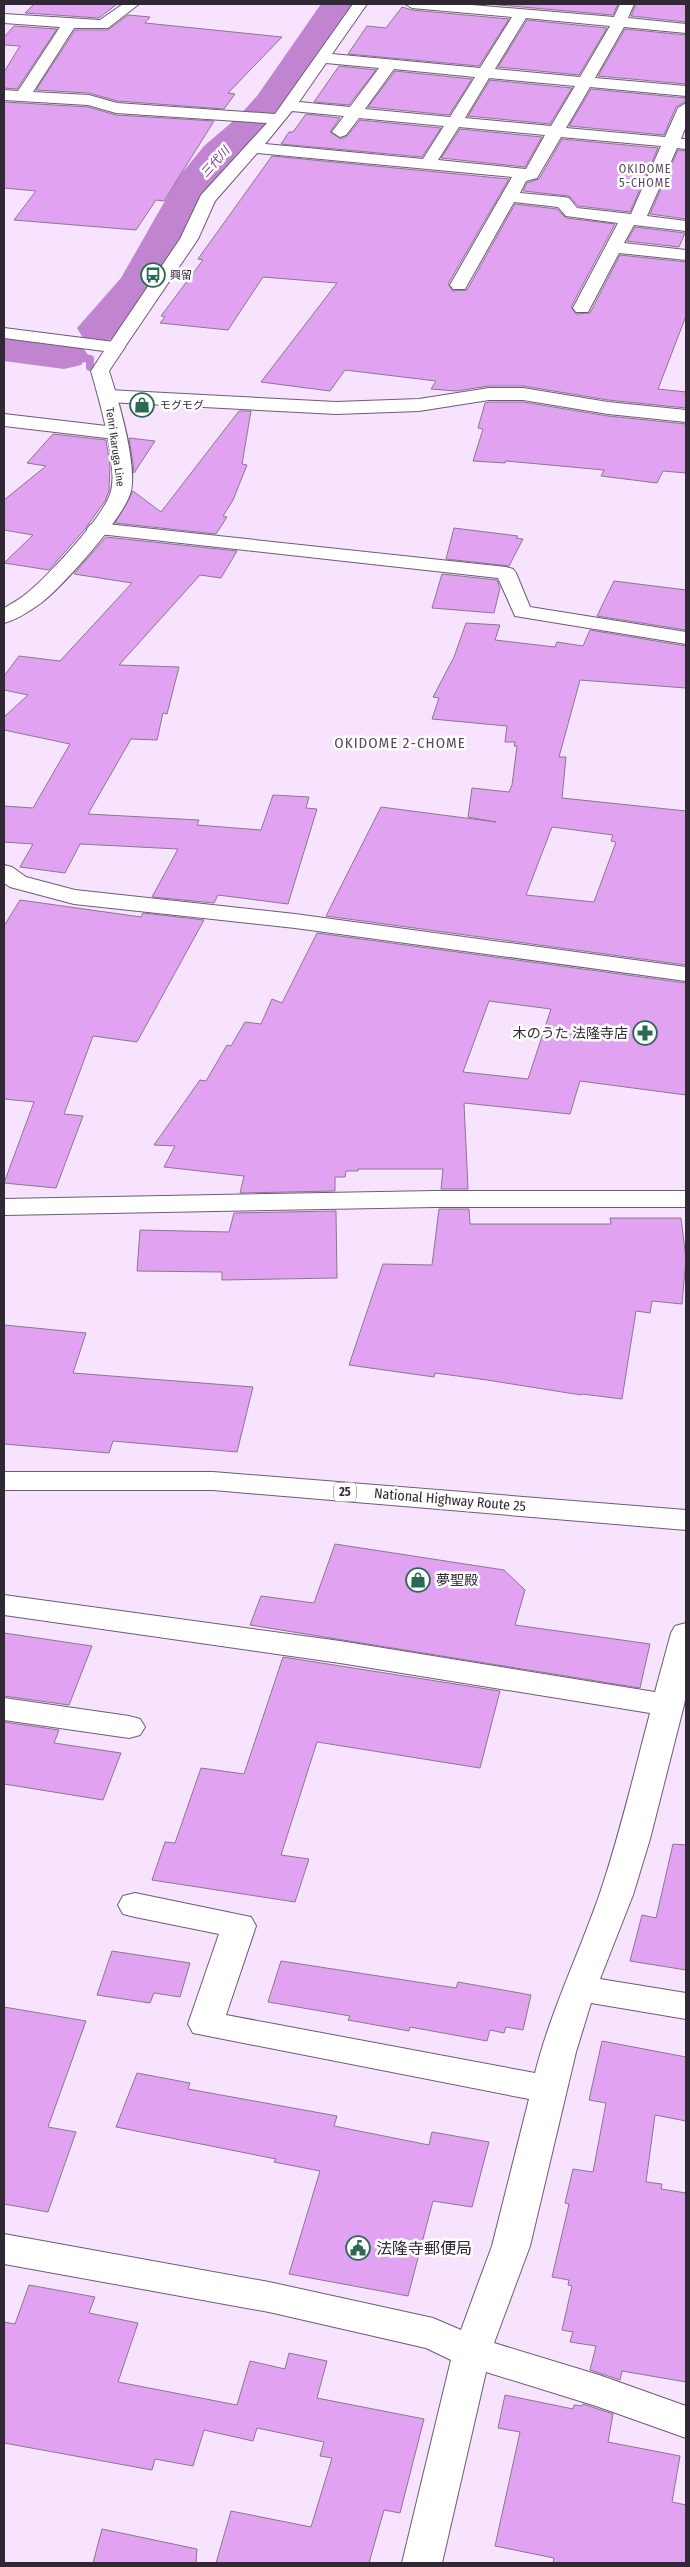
<svg xmlns="http://www.w3.org/2000/svg" width="690" height="2567" viewBox="0 0 690 2567" font-family="'Fira Sans Condensed','Noto Sans JP',sans-serif">
  <style>
    .lines { fill: none; stroke-linecap: round; stroke-linejoin: round }
    .stream { stroke: #c084d0; stroke-width: 8 }
    .river { fill: #c084d0; fill-rule: evenodd }
    .building { fill: #e1a3f1; stroke: #8a778f; fill-rule: evenodd }
    .street-casing { stroke: #6e5b73; stroke-width: 2 }
    .secondary-casing { stroke: #6e5b73; stroke-width: 2 }
    .highway-casing { stroke: #6e5b73; stroke-width: 2 }
    .street { fill: #fff; fill-rule: evenodd }
    .secondary { fill: #fff; fill-rule: evenodd }
    .highway { fill: #fff; fill-rule: evenodd }
    .labels { text-anchor: middle; dominant-baseline: central; stroke-width: 5; stroke-linejoin: round; paint-order: stroke }
    .far-poi-label { font-size: 11px; fill: #302832; stroke: #fff; text-anchor: start }
    .far-street-label { font-size: 11px; fill: #302832; stroke: #fff }
    .far-water-label { font-size: 12px; font-style: italic; fill: #7c328d; stroke: #fff }
    .far-neighbourhood-label { font-size: 12px; letter-spacing: 1px; fill: #5a485e; stroke: #fff }
    .shield { fill: #fff; stroke: #6e6870; stroke-width: 1 }
    .shield-label { font-size: 12px; font-weight: bold; fill: #302832 }
    .poi-label { font-size: 14px; fill: #302832; stroke: #fff; text-anchor: end }
    .street-label { font-size: 14px; fill: #302832; stroke: #fff }
    .neighbourhood-label { font-size: 15px; letter-spacing: 1px; fill: #5a485e; stroke: #fff }
    .near-poi-label { font-size: 16px; fill: #302832; stroke: #fff; text-anchor: start }
  </style>
  <rect width="100%" height="100%" fill="#f8e3fe"/>
  <g class="lines">
    <polyline class="stream" points="64,355 90,359 90,367"/>
    <g class="river">
      <polygon points="321,4 359,4 287,114 268,135 234,164 213,191 156,294 117,338 100,342 83,338 77,328 121,278 178,178 204,146 238,117 257,96"/>
      <polygon points="4,333 81,345 88,355 81,365 64,369 4,361"/>
    </g>
  </g>
  <g class="building">
    <polygon points="34,4 117,4 99,18 25,13"/>
    <polygon points="488,4 618,4 613,15"/>
    <polygon points="636,4 686,4 686,22 631,16"/>
    <polygon points="402,7 412,10 509,19 479,66 348,54 367,26 386,28"/>
    <polygon points="128,15 150,17 145,23 282,37 228,93 235,94 224,109 117,101 89,93 36,90 75,30 108,30"/>
    <polygon points="527,20 607,28 579,75 498,67"/>
    <polygon points="14,26 57,29 17,89 4,88 4,72 20,46 4,45 4,37"/>
    <polygon points="625,29 686,35 686,84 598,76"/>
    <polygon points="339,66 376,70 349,105 314,102"/>
    <polygon points="395,71 472,79 449,115 368,107"/>
    <polygon points="490,80 572,88 550,124 468,116"/>
    <polygon points="591,89 686,98 686,101 676,107 664,135 569,126"/>
    <polygon points="4,102 88,107 116,115 214,121 164,201 156,200 136,230 14,220 36,191 4,188"/>
    <polygon points="306,114 340,118 330,132 341,139 347,136 360,120 441,128 422,157 281,144 289,132 293,132"/>
    <polygon points="460,129 542,137 525,167 441,158"/>
    <polygon points="562,139 658,148 630,212 578,206 569,196 523,191 527,183 539,179"/>
    <polygon points="678,150 686,151 686,219 650,214"/>
    <polygon points="272,156 509,179 448,284 453,291 467,290 515,204 557,209 566,218 615,224 571,307 576,314 590,313 620,255 686,262 686,316 658,389 686,392 686,408 608,400 523,386 489,386 456,391 431,389 436,381 345,370 330,391 261,382 337,283 263,277 228,330 160,323 165,317 161,316 203,260 198,259"/>
    <polygon points="635,227 685,233 679,247 627,241"/>
    <polygon points="489,402 523,402 608,416 686,424 686,473 663,471 657,483 601,476 604,470 506,461 505,463 473,461 483,429 478,428 485,403"/>
    <polygon points="239,411 251,411 242,464 247,465 233,500 223,516 227,517 216,534 115,523 133,491 161,512"/>
    <polygon points="53,434 106,440 110,465 109,491 105,501 85,529 49,570 4,563 33,535 4,530 4,500 46,466 27,463"/>
    <polygon points="129,438 155,441 134,473 133,464"/>
    <polygon points="454,528 518,536 516,538 523,539 509,566 446,559"/>
    <polygon points="106,537 237,551 221,578 200,575 119,665 179,667 167,714 163,713 157,740 131,739 88,814 199,820 197,825 261,830 273,795 309,797 306,808 317,809 288,904 218,895 214,903 152,897 178,849 80,844 65,873 20,867 33,844 4,842 4,806 33,808 70,744 4,730 4,717 28,695 4,690 4,676 19,656 60,661 132,583 74,574"/>
    <polygon points="442,574 497,580 500,588 494,613 432,608"/>
    <polygon points="614,581 686,590 686,630 597,616"/>
    <path d="M466,623l34,2 -5,15 60,7 2,-5 26,4 7,-16 96,16v42l-106,-8 -21,77h7l-4,41 124,13v154l-360,-49 55,-109 115,15 -28,-5 4,-29 37,4 3,-7 5,-39h-3l1,-4h-10l2,-16 -75,-7 7,-21 -6,-1 21,-40zM552,827l61,8 -2,6 5,1 -22,60 -68,-7z"/>
    <polygon points="20,900 141,917 143,913 204,920 137,1042 93,1036 64,1114 83,1116 56,1188 4,1183 34,1102 4,1099 4,926"/>
    <path d="M317,933l369,50v112l-106,-14 -10,33 -106,-11 4,86h-27l2,-20h-85v2h-12l-1,6h-10v14l-95,2 4,-17 -80,-9 11,-21 -21,-1 46,-65 6,1 21,-36 4,1 14,-24 16,2 11,-25 10,4zM489,1001l62,8 -23,70 -65,-7z"/>
    <polygon points="439,1209 469,1209 470,1224 611,1224 610,1218 681,1218 686,1259 682,1304 652,1301 650,1313 636,1311 622,1399 582,1394 581,1395 487,1380 435,1373 434,1377 349,1365 383,1264 432,1265"/>
    <polygon points="336,1211 337,1278 222,1280 222,1272 137,1271 140,1230 229,1232 234,1213"/>
    <polygon points="4,1325 86,1333 73,1373 253,1387 237,1452 113,1441 109,1453 4,1444"/>
    <polygon points="335,1544 504,1570 525,1590 515,1625 650,1644 640,1688 250,1625 261,1596 314,1603"/>
    <polygon points="4,1633 92,1646 69,1705 4,1696"/>
    <polygon points="283,1657 500,1691 480,1768 317,1742 281,1855 309,1859 295,1902 152,1880 165,1842 175,1843 201,1768 244,1774"/>
    <polygon points="4,1722 59,1730 54,1743 121,1753 103,1800 4,1784"/>
    <polygon points="673,1844 686,1845 686,1970 630,1961 642,1915 656,1918"/>
    <polygon points="112,1951 190,1963 180,1997 154,1993 150,2003 97,1995"/>
    <polygon points="281,1961 456,1988 458,1982 531,1995 523,2030 506,2027 504,2033 490,2030 487,2041 410,2027 409,2031 348,2020 350,2016 268,2002"/>
    <polygon points="4,2007 86,2021 48,2127 76,2132 48,2212 4,2204"/>
    <polygon points="602,2041 686,2057 686,2121 655,2115 646,2182 662,2184 661,2189 686,2193 686,2382 622,2371 620,2380 590,2370 596,2346 570,2342 573,2332 562,2330 572,2286 568,2285 569,2280 552,2277 569,2204 565,2203 573,2169 593,2172 606,2103 589,2100"/>
    <polygon points="137,2073 190,2083 188,2089 337,2116 334,2126 429,2145 432,2132 489,2142 472,2207 433,2201 408,2296 289,2274 320,2171 274,2162 276,2159 116,2127"/>
    <polygon points="29,2285 95,2297 89,2313 138,2323 118,2382 237,2405 250,2361 285,2369 289,2353 327,2361 317,2398 424,2419 400,2513 384,2510 369,2563 216,2563 231,2511 311,2527 332,2458 320,2456 324,2442 257,2428 253,2441 204,2430 193,2466 155,2459 152,2470 4,2443 4,2322 15,2324"/>
    <polygon points="505,2395 573,2409 574,2405 582,2406 583,2404 613,2414 608,2442 680,2456 672,2502 686,2505 686,2563 553,2563 554,2558 495,2546 520,2432 498,2428"/>
    <polygon points="102,2529 197,2549 196,2563 93,2563"/>
  </g>
  <g class="lines">
    <g class="street-casing">
      <g id="street">
        <path d="M123,4h16l-31,24h-34l-41,64 56,3 28,8 158,11 78,-110h14l-35,50 148,14 32,-51 -100,-9 -7,-4h55l154,13 6,-13h14l-6,14 58,6v9l-62,-6 -29,51 91,8v10l-96,-9 -24,41 99,9 13,-29 8,-5v23l-5,13h5v10l-9,-1 -30,68 39,5v10l-52,-6 -10,18 62,7v10l-67,-7 -31,59h-12l-3,-4 45,-85 -52,-7 -8,-9 -44,-5 -49,87h-12l-3,-4 62,-108 -255,-24 -42,48 -17,38 -76,112h-12l-3,-4 73,-108 21,-44 66,-72 -151,-10 -28,-8 -84,-5v-10l14,1 42,-64 -56,-4v-9l96,6zM526,18l84,8 -30,51 -85,-8zM326,63l53,5 -29,39 -51,-5zM394,69l81,8 -25,40 -85,-8zM489,78l86,8 -24,40 -86,-8zM292,111l52,5 -12,16 8,5 6,-2 13,-17 85,8 -21,33 -158,-15zM459,127l86,8 -19,34 -88,-9zM561,137l100,9 -30,68 -54,-6 -8,-10 -6,-1 -43,-4 6,-12 11,-3z"/>
        <polygon points="489,388 523,388 608,402 686,410 686,422 608,414 523,400 489,400 419,411 336,414 108,402 101,400 99,396 101,392 108,390 336,402 419,399"/>
        <polygon points="4,414 115,427 122,429 125,433 122,437 115,439 4,426"/>
        <polygon points="97,523 506,567 513,569 516,573 530,607 686,632 686,644 515,616 498,578 90,533 87,529 90,525"/>
        <polygon points="4,865 12,867 26,877 75,890 295,914 686,967 686,981 295,928 74,904 10,887 4,883"/>
        <polygon points="435,1191 686,1191 686,1207 435,1207 4,1215 4,1199"/>
        <path d="M4,1595l336,46 315,51 16,-59 4,-7 11,-3v72l-2,10 -34,134 -17,56 -33,84 86,14v26l-95,-16 -15,49 -46,194 -36,97 105,32 87,31v32l-90,-32 -110,-34 -44,191h-40l49,-203 -25,-12 -157,-36 -265,-48v-30l265,48 164,36 28,12 31,-84 37,-147 -336,-66 -5,-9 31,-90 -84,-17 -12,-3 -5,-9 5,-9 12,-3 116,24 5,9 -30,89 309,58c16,-63 44,-119 65,-180 20,-59 34,-120 50,-180l-310,-50 -336,-48z"/>
        <polygon points="4,1698 129,1716 140,1719 145,1727 140,1735 129,1738 4,1720"/>
      </g>
    </g>
    <g class="secondary-casing">
      <path id="secondary" d="M4,328l118,15 3,4 -16,24c9,28 28,92 22,120 -6,26 -68,95 -90,112 -11,8 -25,17 -37,20v-15c7,-4 16,-9 22,-14 21,-17 79,-78 85,-103 7,-27 -12,-92 -20,-120l13,-20 -100,-13z"/>
    </g>
    <g class="highway-casing">
      <polygon id="highway" points="4,1472 213,1472 686,1510 686,1530 213,1490 4,1490"/>
    </g>
    <use href="#street" class="street"/>
    <use href="#secondary" class="secondary"/>
    <use href="#highway" class="highway"/>
  </g>
  <defs>
    <g id="bus-ring" transform="scale(1.25)"><circle r="9.5" fill="#fff" stroke="#2b6955" stroke-width="1.5"/><path d="M-5-6H5V4H4V6H2V4H-2V6H-4V4H-5ZM-3.5-4V0h7V-4ZM-3.5 1.2v1.5H-2V1.2ZM2 1.2v1.5H3.5V1.2Z" fill="#2b6955"/></g>
    <g id="shop-ring" transform="scale(1.25)"><circle r="9.5" fill="#fff" stroke="#2b6955" stroke-width="1.5"/><path d="M-5-2.5h2.3a2.7 3.5 0 0 1 5.4 0H5L5.5 6h-11ZM-1.5-2.5h3a1.5 2.3 0 0 0-3 0Z" fill="#2b6955"/></g>
    <g id="pharmacy-ring" transform="scale(1.25)"><circle r="9.5" fill="#fff" stroke="#2b6955" stroke-width="1.5"/><path d="M-2-6h4v4h4v4h-4v4h-4v-4h-4v-4h4Z" fill="#2b6955"/></g>
    <g id="civic-ring" transform="scale(1.25)"><circle r="9.5" fill="#fff" stroke="#2b6955" stroke-width="1.5"/><path d="M-.6-6.5H3V-4.5H.6V-3L4-1V1h2V6H-6V1h2V-1L-.6-3ZM-1.2 2.5V6h2.4V2.5Z" fill="#2b6955"/></g>
  </defs>
  <g fill-rule="evenodd">
    <use href="#bus-ring" x="153" y="275"/>
    <use href="#shop-ring" x="142" y="405"/>
    <use href="#pharmacy-ring" x="645" y="1033"/>
    <use href="#shop-ring" x="418" y="1580"/>
    <use href="#civic-ring" x="358" y="2248"/>
  </g>
  <g class="labels">
    <g class="far-poi-label">
      <text x="170" y="275">興留</text>
      <text x="160" y="405">モグモグ</text>
    </g>
    <g class="far-street-label">
      <text transform="translate(115 447) rotate(82)">Tenri Ikaruga Line</text>
    </g>
    <g class="far-water-label">
      <text transform="translate(215 162) rotate(-48)">三代川</text>
    </g>
    <g class="far-neighbourhood-label">
      <text x="645" y="169">OKIDOME<tspan x="645" dy="14">5-CHOME</tspan></text>
    </g>
    <rect class="shield" x="334" y="1482.5" width="22" height="19" rx="4"/>
    <g class="shield-label">
      <text x="345" y="1492">25</text>
    </g>
    <g class="poi-label">
      <text x="628" y="1033">木のうた 法隆寺店</text>
      <text x="436" y="1580" text-anchor="start">夢聖殿</text>
    </g>
    <g class="street-label">
      <text transform="translate(450 1500) rotate(5)">National Highway Route 25</text>
    </g>
    <g class="neighbourhood-label">
      <text x="400" y="743">OKIDOME 2-CHOME</text>
    </g>
    <g class="near-poi-label">
      <text x="376" y="2248">法隆寺郵便局</text>
    </g>
  </g>
  <rect width="690" height="2567" fill="none" stroke="#302832" stroke-width="10"/>
</svg>
